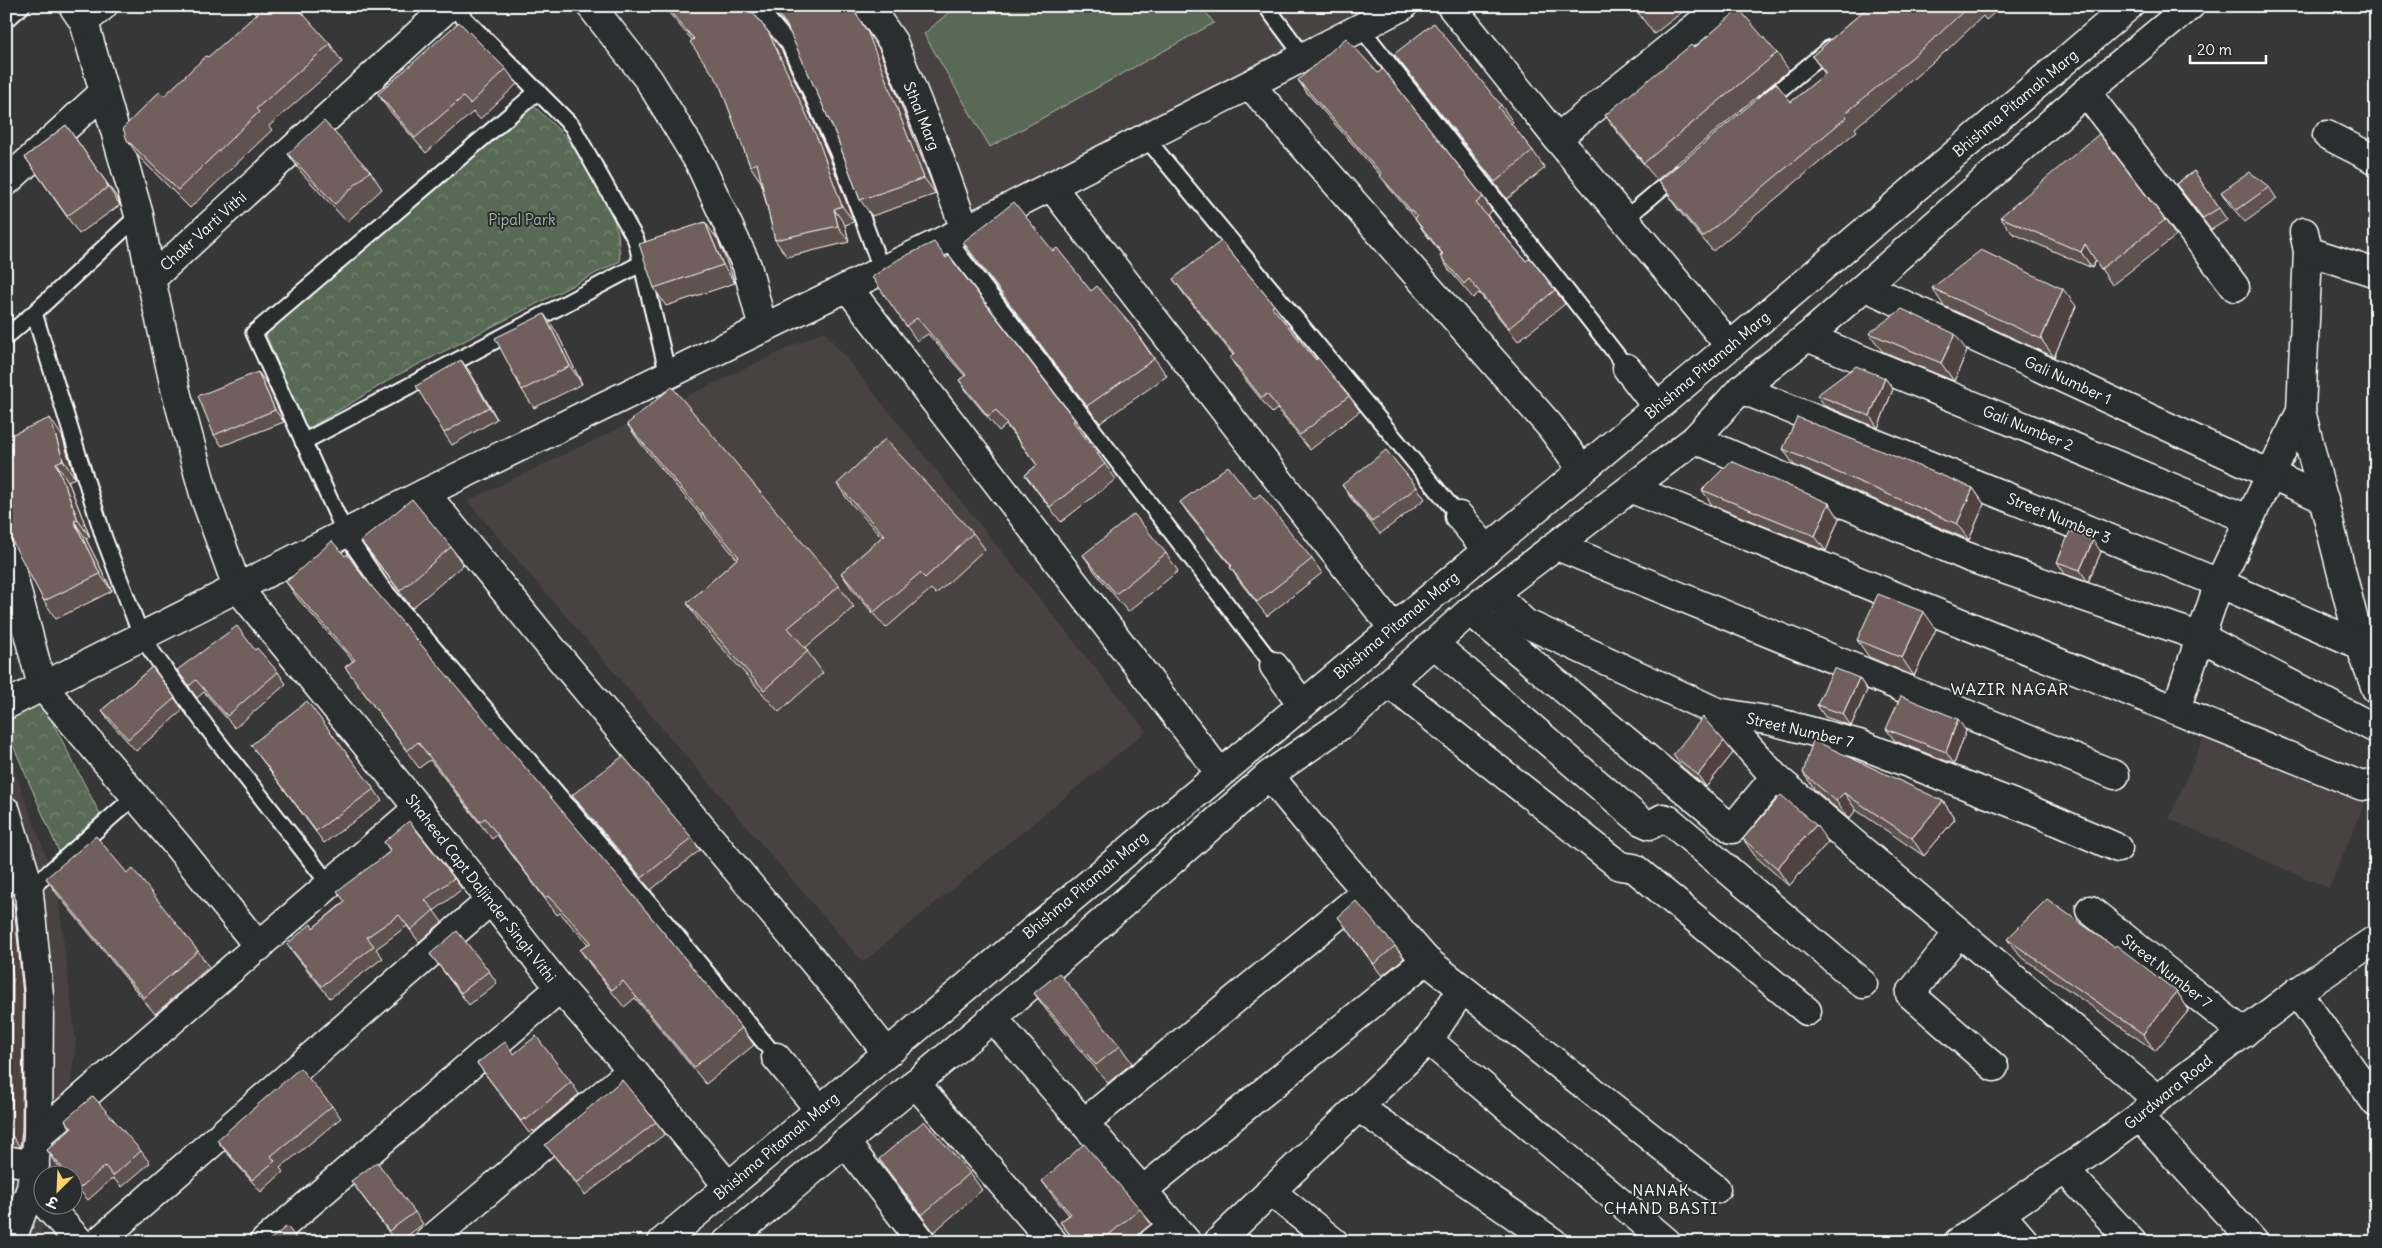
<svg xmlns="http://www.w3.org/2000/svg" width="2382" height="1248" viewBox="0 0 2382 1248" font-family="Delius,'Playpen Sans Deva',sans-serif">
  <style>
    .built { fill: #494342 }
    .grass { fill: #596b55; stroke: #acb5aa }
    .forest { fill: url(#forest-crowns); stroke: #acb5aa }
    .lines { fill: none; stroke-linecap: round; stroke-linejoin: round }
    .lane-casing { stroke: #fff; stroke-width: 19 }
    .street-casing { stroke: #fff; stroke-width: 31 }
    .secondary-casing { stroke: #fff; stroke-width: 31 }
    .lane { stroke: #2a2d2e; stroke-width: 15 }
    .street { stroke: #2a2d2e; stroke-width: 28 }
    .secondary { stroke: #2a2d2e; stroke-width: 28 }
    .wall { fill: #615250; stroke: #fff }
    .shaded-wall { fill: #4f4241; stroke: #fff }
    .building { fill: #715f5d; stroke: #fff }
    .labels { text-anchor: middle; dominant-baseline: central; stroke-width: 4; stroke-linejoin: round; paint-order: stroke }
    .street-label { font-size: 15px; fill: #fff; stroke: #2a2d2e }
    .park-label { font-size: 15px; fill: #acb5aa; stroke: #2a2d2e }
    .neighbourhood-label { font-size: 16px; letter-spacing: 1px; fill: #fff; stroke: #2a2d2e }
  </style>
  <defs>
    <pattern id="forest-crowns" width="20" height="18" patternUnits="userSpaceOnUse" patternTransform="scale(1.25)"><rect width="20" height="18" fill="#596b55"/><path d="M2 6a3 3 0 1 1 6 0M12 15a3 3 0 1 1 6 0" fill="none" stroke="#72816e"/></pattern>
  </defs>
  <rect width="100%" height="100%" fill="#383737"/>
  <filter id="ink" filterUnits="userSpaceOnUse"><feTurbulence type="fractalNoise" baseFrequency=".02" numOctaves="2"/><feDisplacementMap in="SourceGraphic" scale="10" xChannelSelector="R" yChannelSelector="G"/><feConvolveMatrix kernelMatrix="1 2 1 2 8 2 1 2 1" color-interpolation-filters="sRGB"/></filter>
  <g filter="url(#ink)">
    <g class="built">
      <polygon points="868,6 1402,6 965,230"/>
      <polygon points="824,331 1146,731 863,962 467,501"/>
      <polygon points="2206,732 2366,800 2329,888 2169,819"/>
      <polygon points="6,747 57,887 76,1043 57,1175 42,1176 42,1206 49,1206 38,1242 6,1242"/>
    </g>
    <polygon class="grass" points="956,6 1201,6 1214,23 990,147 924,34"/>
    <g class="forest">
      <polygon points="532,104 565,136 588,169 609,204 618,233 620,261 396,376 306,430 265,332"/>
      <polygon points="42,702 100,814 59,852 6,729 6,722"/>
    </g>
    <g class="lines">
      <g class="lane-casing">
        <g id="lane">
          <polyline points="452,6 572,126 636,240 668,375"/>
          <polyline points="757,6 789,44 839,155 882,271"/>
          <polyline points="1266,6 1304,57"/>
          <polyline points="6,20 22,6"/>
          <polyline points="1361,28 1627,368"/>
          <polyline points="538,91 254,333 345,533 381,586 638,889 776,1057"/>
          <polyline points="1765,102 1830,48"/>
          <polyline points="1146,138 1459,516"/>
          <polyline points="139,215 34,313 104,538 142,638 208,729 329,884"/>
          <polyline points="1626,218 1678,174"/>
          <polyline points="947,239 1274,666"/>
          <polyline points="6,337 34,313"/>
          <polyline points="303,442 642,263"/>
          <polyline points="6,887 28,883"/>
          <polyline points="29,890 135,796"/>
        </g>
      </g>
      <g class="street-casing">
        <g id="street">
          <polyline points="73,6 84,22 139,215 151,279"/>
          <polyline points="449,6 151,279 175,388 206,501 237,587 418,808 560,988 632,1070 728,1186"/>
          <polyline points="591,6 649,80 699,162 747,266 763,329"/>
          <polyline points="868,6 893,42 935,146 965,230"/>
          <polyline points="1451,6 1557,138 1730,346"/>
          <polyline points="84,22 103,6"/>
          <polyline points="1250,85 1550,426 1582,469"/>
          <polyline points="2086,92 2235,287"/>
          <polyline points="2327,135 2376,160"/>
          <polyline points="1557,138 1722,6"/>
          <polyline points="6,182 104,92"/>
          <polyline points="1051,186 1393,628"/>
          <polyline points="2304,232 2308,251 2301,411 2360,645 2376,689"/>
          <polyline points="2308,251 2376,273"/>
          <polyline points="1866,287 2324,499"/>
          <polyline points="848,288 1220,773"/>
          <polyline points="1807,337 2248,519"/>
          <polyline points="1627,368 1657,407"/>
          <polyline points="1741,389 2219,583 2360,645 2376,639"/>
          <polyline points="1695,439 1968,557 2201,637 2376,729"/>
          <polyline points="1632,489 2362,786 2376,783"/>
          <polyline points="425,493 554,651 843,997 887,1053"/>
          <polyline points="1459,516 1487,550"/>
          <polyline points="1557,546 2115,775"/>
          <polyline points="6,550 42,686 176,844 259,947"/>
          <polyline points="1493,593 1525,623 1717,712 1772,721 1859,744 2035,812 2118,848"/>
          <polyline points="1470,611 1732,829 1775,777"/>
          <polyline points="1434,644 1641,821 1650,825 1663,818 1669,820 1863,984"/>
          <polyline points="1274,666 1302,704"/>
          <polyline points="1390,684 1620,866 1634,868 1807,1011"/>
          <polyline points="6,705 425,493 965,230 1403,6"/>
          <polyline points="2176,709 2219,583 2301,411"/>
          <polyline points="1717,712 1775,777 2157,1099"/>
          <polyline points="1269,775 1327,846 1426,960 1716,1189"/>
          <polyline points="6,811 28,883 39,995 38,1136 31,1188 11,1242"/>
          <polyline points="2090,910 2244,1033"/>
          <polyline points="1959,932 1910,994 1994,1067"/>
          <polyline points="2297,992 2376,1103"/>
          <polyline points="993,1018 1187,1242"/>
          <polyline points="1428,1040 1667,1242"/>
          <polyline points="776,1057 819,1109"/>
          <polyline points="915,1083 1053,1242"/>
          <polyline points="1358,1107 1553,1242"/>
          <polyline points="2139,1117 2254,1242"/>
          <polyline points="1085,1122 1366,892"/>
          <polyline points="38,1136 418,808"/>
          <polyline points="845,1142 922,1242"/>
          <polyline points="6,1160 35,1165"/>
          <polyline points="2065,1170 2132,1242"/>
          <polyline points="1143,1190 1426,960"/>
          <polyline points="1270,1191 1334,1242"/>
          <polyline points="47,1206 80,1242"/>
          <polyline points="2001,1214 2025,1242"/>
          <polyline points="98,1242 491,900"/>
          <polyline points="264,1242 560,988"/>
          <polyline points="428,1242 632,1070"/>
          <polyline points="1153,1242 1173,1226"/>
          <polyline points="1218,1242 1430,1038 1462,989"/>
          <polyline points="1958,1242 2091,1152 2139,1117 2157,1099 2297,992 2376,939"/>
        </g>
      </g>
      <g class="secondary-casing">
        <g id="secondary">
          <polyline points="662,1242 1730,346 2129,6"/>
          <polyline points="727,1242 993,1018 1269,775 1344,723 1470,611 1695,439 1741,389 1807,337 2086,92 2190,6"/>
        </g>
      </g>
      <use href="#lane" class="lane"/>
      <use href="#street" class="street"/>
      <use href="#secondary" class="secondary"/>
    </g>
    <g class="wall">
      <polygon points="663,6 748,6 769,33 781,49 830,159 854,222 845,225 849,242 787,257 775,240 761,182 750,166 720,84 692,40"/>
      <polygon points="769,6 851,6 879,49 936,194 872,216 860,200 836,135 789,29"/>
      <polygon points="1633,6 1690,6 1654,34"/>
      <polygon points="1869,6 2002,6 1986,20 1983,16 1946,51 1855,128 1857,131 1713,251 1679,211 1669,197 1670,196 1659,181 1791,102 1825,74 1812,56"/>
      <polygon points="330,44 342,62 269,126 272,130 190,208 139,157 127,140 164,96 208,57"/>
      <polygon points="1694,48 1777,53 1789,70 1657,180 1617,132 1605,115"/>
      <polygon points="1394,54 1501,105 1513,122 1511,124 1533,151 1545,168 1507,199 1407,71"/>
      <polygon points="506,69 517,84 480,119 473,112 426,153 388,109 378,94"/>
      <polygon points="1298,80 1483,197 1492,211 1487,215 1526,261 1555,290 1565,304 1518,341 1479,293 1473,298 1449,270 1440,256 1442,254 1424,232 1415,219 1415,218 1390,189 1381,176 1307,93"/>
      <polygon points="66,125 118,199 120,205 79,234 25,157"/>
      <polygon points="288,154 370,171 382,189 347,222 301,172"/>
      <polygon points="2194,171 2227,220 2211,230 2176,184"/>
      <polygon points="2269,187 2277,199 2245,222 2229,204 2221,192"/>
      <polygon points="2000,217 2165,220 2176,236 2112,285 2096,261 2092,268 2012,233"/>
      <polygon points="718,240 735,283 666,306 654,288"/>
      <polygon points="963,242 1053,251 1091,291 1130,324 1167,376 1100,423 975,260"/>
      <polygon points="946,258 1075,420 1086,435 1084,436 1116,479 1061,522 1036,490 1025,475 1037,465 1006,425 999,431 970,396 959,380 965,376 928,334 917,341 872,277"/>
      <polygon points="1173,279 1274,305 1285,320 1283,321 1316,360 1349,396 1360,411 1310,450 1277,409 1272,413 1240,373 1230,358 1233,355 1184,294"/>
      <polygon points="1932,288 2076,306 2054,357 1944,306"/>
      <polygon points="556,331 582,384 534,408 522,390"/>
      <polygon points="1869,333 1967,351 1954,381 1882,351"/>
      <polygon points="461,360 470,372 497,419 452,445 444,433"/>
      <polygon points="258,372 267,384 284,422 222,446 214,435"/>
      <polygon points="1885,378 1893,389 1878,428 1825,406 1817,395"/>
      <polygon points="627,424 839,586 854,607 805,648 823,673 779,712 701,624 687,603 737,559 642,445"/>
      <polygon points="62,436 75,478 68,481 90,537 86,539 112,591 56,619 44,601 6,524"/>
      <polygon points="1783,449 1973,488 1984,504 1969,540 1794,465"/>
      <polygon points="837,484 973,533 985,549 936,594 931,589 886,628 852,589 841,573 882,537 848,500"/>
      <polygon points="1342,485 1417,487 1425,499 1380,534 1350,497"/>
      <polygon points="1702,490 1829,503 1839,518 1826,551 1712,505"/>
      <polygon points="1254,499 1312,559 1322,573 1267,616 1240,582 1230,567 1231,566 1190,516 1180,502"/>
      <polygon points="361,541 451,547 463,565 412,608 374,558"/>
      <polygon points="2101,552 2088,582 2065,574 2057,562"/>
      <polygon points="1166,553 1178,571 1128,612 1095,572 1083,555"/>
      <polygon points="286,582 742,1028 754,1045 706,1084 635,998 624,1007 592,967 580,950 588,944 560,913 557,915 497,835 492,839 430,760 419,768 345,667 353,661 298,599"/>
      <polygon points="1936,629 1914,676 1869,657 1857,640"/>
      <polygon points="255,650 278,672 286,684 235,728 204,692 197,698 177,670"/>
      <polygon points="152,667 183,710 136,751 110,722 102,710"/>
      <polygon points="1859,678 1867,690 1851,726 1825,717 1817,705"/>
      <polygon points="1886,729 1966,731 1954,764 1895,741"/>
      <polygon points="251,745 374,789 382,801 324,843"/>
      <polygon points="1733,753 1706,787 1682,767 1673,755"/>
      <polygon points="1803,773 1943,801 1955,819 1924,856 1856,810 1849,819 1815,790"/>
      <polygon points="572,795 692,838 700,850 651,890 580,806"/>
      <polygon points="1743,839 1828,842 1789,886 1755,856"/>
      <polygon points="384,842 454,878 462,889 434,911 442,922 419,942 407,926 376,949 383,958 330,998 295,955 287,944 313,928 344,902 391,852"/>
      <polygon points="127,873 198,951 209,967 155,1014 57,894 46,878"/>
      <polygon points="6,893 14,905 23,995 22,1130 20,1147 6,1146"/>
      <polygon points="1338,917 1395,946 1404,958 1382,976"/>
      <polygon points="2007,939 2177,992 2189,1010 2155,1051 2020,956"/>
      <polygon points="430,954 489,971 497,983 469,1005"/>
      <polygon points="1034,993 1120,1046 1132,1063 1108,1083 1047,1011"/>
      <polygon points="514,1054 571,1082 579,1094 534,1132 533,1130 529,1133 477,1063"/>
      <polygon points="332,1106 341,1118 280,1168 283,1172 261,1192 226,1152 217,1140"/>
      <polygon points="65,1120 141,1151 150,1163 122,1187 113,1178 88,1200 72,1182 72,1176 67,1176 55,1162 47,1150 71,1129"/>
      <polygon points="656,1122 665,1134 585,1195 554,1156 545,1145"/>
      <polygon points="879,1159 970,1173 982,1190 934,1232 891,1176"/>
      <polygon points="351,1181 415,1212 423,1224 399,1242 396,1242"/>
      <polygon points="1042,1181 1140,1209 1151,1224 1129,1242 1075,1242 1060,1222 1069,1215 1053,1196"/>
    </g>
    <g class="shaded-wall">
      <polygon points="851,6 879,49 936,194 924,178"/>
      <polygon points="769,33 781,49 830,159 854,222 842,206"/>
      <polygon points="106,182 118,199 120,205 108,187"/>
      <polygon points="834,209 845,225 849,242 838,226"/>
      <polygon points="705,222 718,240 735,283 723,265"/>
      <polygon points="2085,244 2096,260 2092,268 2081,252"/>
      <polygon points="2063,289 2076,306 2054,357 2041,339"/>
      <polygon points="544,314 556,331 582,384 570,366"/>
      <polygon points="1955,334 1967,351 1954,381 1941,363"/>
      <polygon points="461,360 470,372 497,419 489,407"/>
      <polygon points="258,372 267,384 284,422 275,410"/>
      <polygon points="1885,378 1893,389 1878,428 1870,416"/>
      <polygon points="50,418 62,436 75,478 63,460"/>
      <polygon points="56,463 68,481 90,537 78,520"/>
      <polygon points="1973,488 1984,504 1969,540 1957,524"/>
      <polygon points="1829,503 1839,518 1826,551 1815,536"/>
      <polygon points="74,521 86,539 112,591 100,574"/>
      <polygon points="2093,540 2101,552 2088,582 2080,570"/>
      <polygon points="1924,612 1936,629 1914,676 1902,658"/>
      <polygon points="1859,678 1867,690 1851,726 1843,714"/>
      <polygon points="1958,719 1966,731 1954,764 1946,752"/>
      <polygon points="1724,741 1733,753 1706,787 1698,775"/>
      <polygon points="1844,793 1856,810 1849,819 1836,801"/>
      <polygon points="1943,801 1955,819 1924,856 1912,838"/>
      <polygon points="1816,825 1828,842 1789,886 1777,868"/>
      <polygon points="6,893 14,905 23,995 22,1130 20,1147 9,1132"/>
      <polygon points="2177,992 2189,1010 2155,1051 2143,1034"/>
      <polygon points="6,1167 13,1177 6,1202"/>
    </g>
    <g class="building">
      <polygon points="266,6 296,6 330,44 256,109 259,112 178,190 127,140 123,128 156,95 160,92 164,96 206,56 208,57"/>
      <polygon points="665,6 748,6 769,33 819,142 842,206 834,209 838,226 775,240 757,163 750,166 719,83 690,42 694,39"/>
      <polygon points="772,6 851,6 868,33 924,178 860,200 836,135 786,24"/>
      <polygon points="1634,6 1646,6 1639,12"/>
      <polygon points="1869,6 1969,6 1936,37 1845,114 1847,117 1703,237 1669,197 1671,195 1659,181 1776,83 1791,102 1826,73 1812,56"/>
      <polygon points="1739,9 1777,53 1644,163 1605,115 1691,45 1694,48"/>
      <polygon points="459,22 506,69 470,104 463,97 415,138 378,94"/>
      <polygon points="1434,23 1501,105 1498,107 1533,151 1495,182 1394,54"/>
      <polygon points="1346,38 1378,73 1383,69 1483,197 1476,203 1526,261 1530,258 1555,290 1509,328 1469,279 1464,284 1440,256 1443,254 1415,219 1417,217 1380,176 1382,174 1298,80"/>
      <polygon points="324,121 370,171 335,204 288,154"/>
      <polygon points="66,125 106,182 108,187 67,216 25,157"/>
      <polygon points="2099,134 2165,220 2101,269 2085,244 2081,252 2000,217"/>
      <polygon points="2194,171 2219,208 2203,218 2176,184"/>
      <polygon points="2250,172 2269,187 2237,210 2221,192"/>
      <polygon points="1014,202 1053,251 1057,248 1091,291 1097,286 1130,324 1154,359 1087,406 963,242"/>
      <polygon points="705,222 723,265 654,288 639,244"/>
      <polygon points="1221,241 1274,305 1272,307 1316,360 1318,358 1349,396 1300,435 1267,394 1262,398 1230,358 1234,354 1173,279"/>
      <polygon points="934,242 946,258 949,256 1075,420 1073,421 1105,464 1050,507 1025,475 1037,465 996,410 988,416 959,380 966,375 917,318 906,326 872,277 899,259"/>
      <polygon points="1981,250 2063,289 2041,339 1932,288"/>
      <polygon points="1902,309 1955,334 1941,363 1869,333"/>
      <polygon points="544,314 570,366 522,390 495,338"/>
      <polygon points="461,360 489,407 444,433 416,386"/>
      <polygon points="1856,366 1885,378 1870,416 1817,395"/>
      <polygon points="258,372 275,410 214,435 198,396"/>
      <polygon points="672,387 839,586 788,628 808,651 764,690 687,603 739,557 627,424"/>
      <polygon points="1797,417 1973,488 1957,524 1783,449"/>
      <polygon points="50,418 63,460 56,463 78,520 74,521 100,574 44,601 14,545 6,524 6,437"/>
      <polygon points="885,439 973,533 925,578 920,573 874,612 841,573 884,535 837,484"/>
      <polygon points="1386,450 1417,487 1372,522 1342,485"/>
      <polygon points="1731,461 1829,503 1815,536 1702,490"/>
      <polygon points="1228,466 1254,499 1260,494 1312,559 1257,602 1230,567 1232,566 1180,502"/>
      <polygon points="412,499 451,547 400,591 361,541"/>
      <polygon points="1134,514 1166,553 1116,594 1083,555"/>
      <polygon points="2070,531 2093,540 2080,570 2057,562"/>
      <polygon points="332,541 345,556 347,554 362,575 619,878 742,1028 694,1067 623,981 612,990 580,950 591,942 548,896 545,898 485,818 480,822 418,742 407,751 345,667 355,660 286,582"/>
      <polygon points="2376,562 2376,574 2372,564"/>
      <polygon points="1878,594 1924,612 1902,658 1857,640"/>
      <polygon points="237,626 255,650 257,648 278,672 227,716 196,680 189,686 177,670"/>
      <polygon points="152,667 175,698 128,739 102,710"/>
      <polygon points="1834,668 1859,678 1843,714 1817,705"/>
      <polygon points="1901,696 1958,719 1946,752 1886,729"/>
      <polygon points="307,701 374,789 316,831 251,745"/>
      <polygon points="1703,717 1724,741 1698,775 1673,755"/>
      <polygon points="1813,740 1943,801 1912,838 1844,793 1836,801 1803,773"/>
      <polygon points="623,756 692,838 642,878 572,795"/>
      <polygon points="1781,795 1816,825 1777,868 1743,839"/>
      <polygon points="409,821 454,878 425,900 434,910 411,930 399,915 367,937 374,946 322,986 287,944 311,924 313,928 345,902 337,891 391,851 384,842"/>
      <polygon points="96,836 127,873 133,869 198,951 144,998 46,878"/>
      <polygon points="2047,899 2114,947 2116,945 2177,992 2143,1034 2007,939"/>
      <polygon points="1356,901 1395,946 1374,964 1338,917"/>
      <polygon points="6,914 13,980 12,1115 9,1132 6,1131"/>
      <polygon points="457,931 489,971 461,993 430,954"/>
      <polygon points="1059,973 1120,1046 1096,1065 1034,993"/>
      <polygon points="536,1036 571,1082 526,1120 524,1118 521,1121 477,1063 505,1042 514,1054"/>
      <polygon points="300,1068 332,1106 271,1156 275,1161 252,1180 217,1140"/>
      <polygon points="622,1080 656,1122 577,1183 545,1145"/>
      <polygon points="93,1096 141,1151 113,1176 105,1166 80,1188 72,1180 72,1176 69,1176 47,1150 72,1128 65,1120"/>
      <polygon points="924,1121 970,1173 922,1215 879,1159"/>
      <polygon points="1084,1144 1140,1209 1100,1242 1076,1242 1060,1222 1071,1214 1042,1181"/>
      <polygon points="377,1162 415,1212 389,1231 351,1181"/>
      <polygon points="287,1226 299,1242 267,1242"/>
    </g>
  </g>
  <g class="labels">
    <g class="street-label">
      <text transform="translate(2015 103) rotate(-40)">Bhishma Pitamah Marg</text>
      <text transform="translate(922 116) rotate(68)">Sthal Marg</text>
      <text transform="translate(203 231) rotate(-42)">Chakr Varti Vithi</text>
      <text transform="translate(1707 365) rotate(-40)">Bhishma Pitamah Marg</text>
      <text transform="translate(2068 380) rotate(25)">Gali Number 1</text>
      <text transform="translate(2028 428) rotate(22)">Gali Number 2</text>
      <text transform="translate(2059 518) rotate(22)">Street Number 3</text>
      <text transform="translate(1396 625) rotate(-40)">Bhishma Pitamah Marg</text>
      <text transform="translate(1800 730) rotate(13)">Street Number 7</text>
      <text transform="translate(1085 885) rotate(-40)">Bhishma Pitamah Marg</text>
      <text transform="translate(481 888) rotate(52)">Shaheed Capt Daljinder Singh Vithi</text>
      <text transform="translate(2167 971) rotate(38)">Street Number 7</text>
      <text transform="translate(2168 1092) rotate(-39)">Gurdwara Road</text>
      <text transform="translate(776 1146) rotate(-40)">Bhishma Pitamah Marg</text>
    </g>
    <g class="park-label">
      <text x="522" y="219">Pipal Park</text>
    </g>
    <g class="neighbourhood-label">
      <text x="2010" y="689">WAZIR NAGAR</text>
      <text x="1661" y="1190">NANAK<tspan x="1661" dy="18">CHAND BASTI</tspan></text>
    </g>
  </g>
  <rect width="2382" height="1248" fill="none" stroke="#2a2d2e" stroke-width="25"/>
  <rect x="12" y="12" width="2357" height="1223" fill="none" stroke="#fff" stroke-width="2" filter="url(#ink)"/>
  <g transform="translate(58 1190) rotate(204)"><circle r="24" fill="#2a2d2e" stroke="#7f8182"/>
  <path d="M0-4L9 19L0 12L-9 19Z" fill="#ffd166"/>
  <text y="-8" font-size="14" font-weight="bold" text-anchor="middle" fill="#ffffff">उ</text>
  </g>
  <path d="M2190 55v8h76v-8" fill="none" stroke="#ffffff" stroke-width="2.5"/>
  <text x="2197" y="55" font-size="15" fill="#ffffff" stroke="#2a2d2e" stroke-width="4" paint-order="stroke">20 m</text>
</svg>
